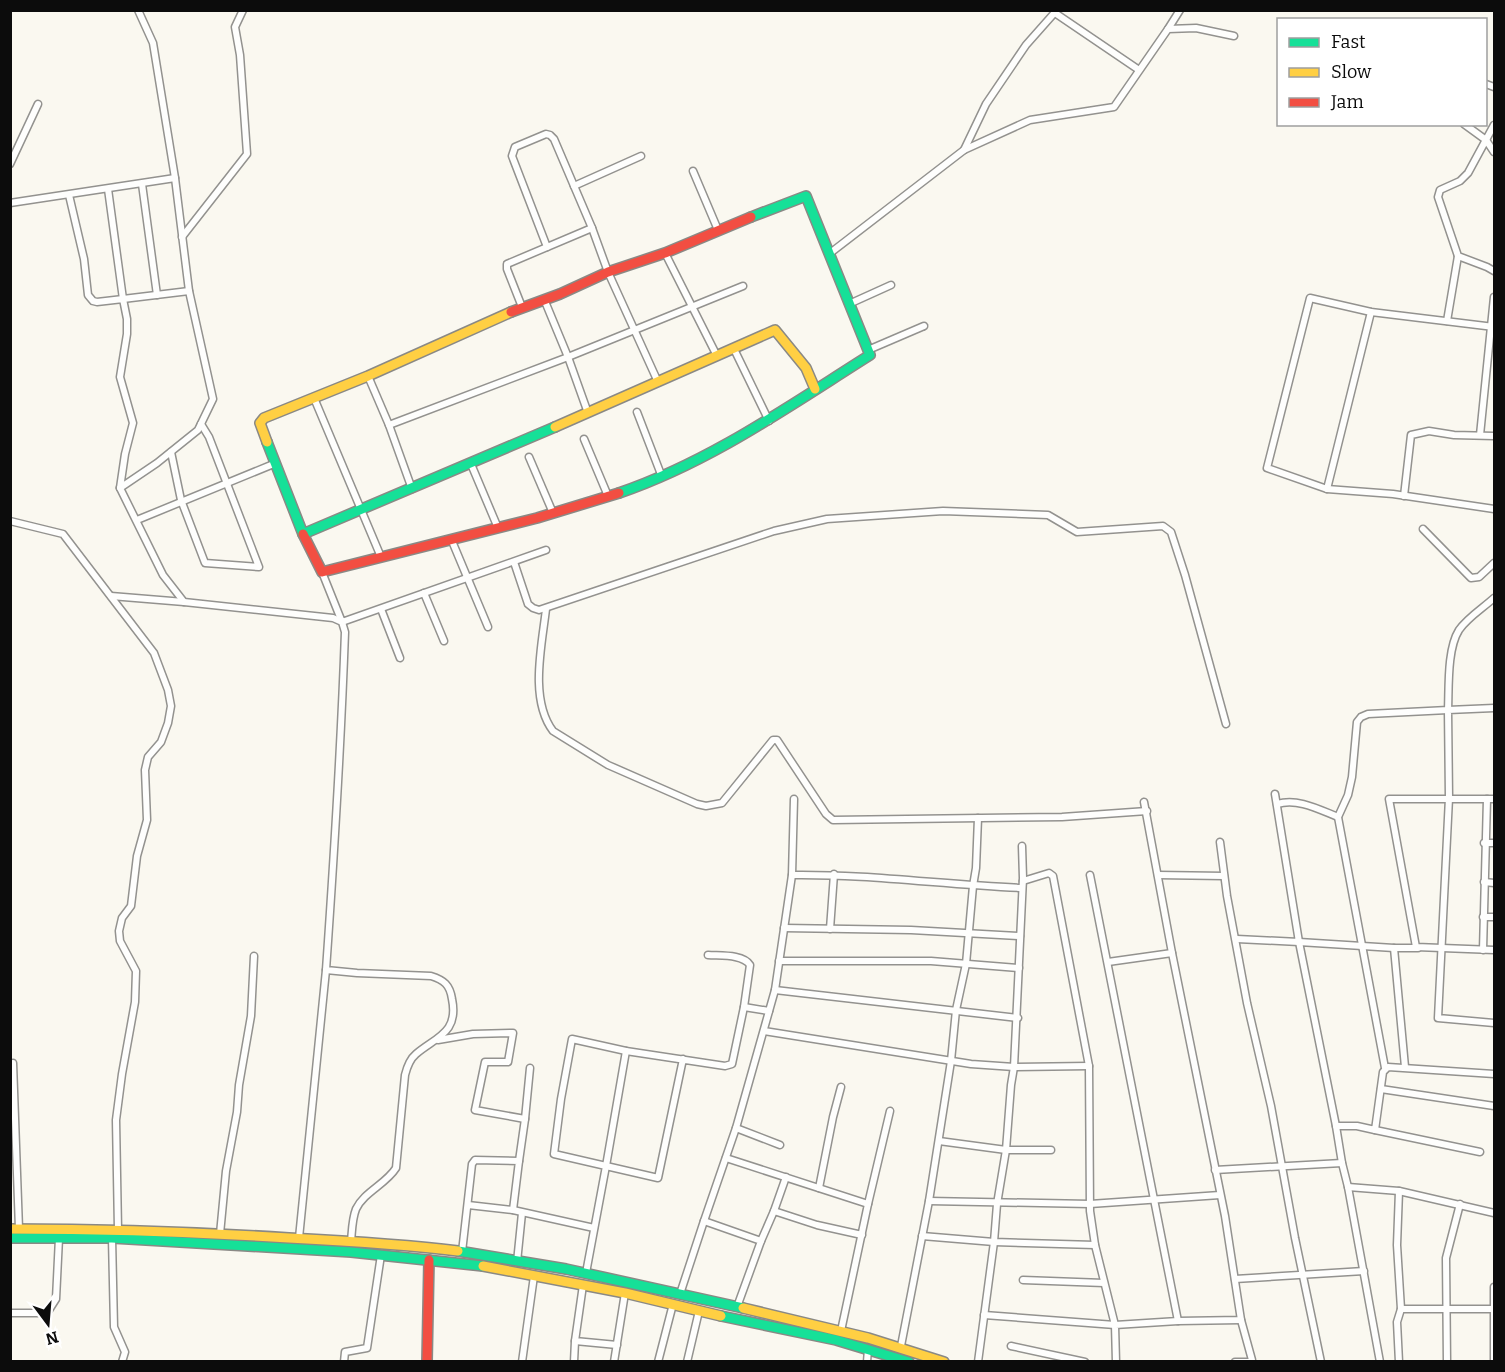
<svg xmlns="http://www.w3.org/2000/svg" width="1505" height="1372" viewBox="0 0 1505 1372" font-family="Bitter,serif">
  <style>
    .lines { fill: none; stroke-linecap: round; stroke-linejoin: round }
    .street-casing { stroke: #93928f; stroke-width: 9 }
    .fast-casing { stroke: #8a8985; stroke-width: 12 }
    .slow-casing { stroke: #8a8985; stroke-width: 12 }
    .jam-casing { stroke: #8a8985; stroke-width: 12 }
    .street { stroke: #fefefd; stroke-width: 6 }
    .fast { stroke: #16e098; stroke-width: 9 }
    .slow { stroke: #ffcf43; stroke-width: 9 }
    .jam { stroke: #f24e42; stroke-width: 9 }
  </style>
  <rect width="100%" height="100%" fill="#faf8f0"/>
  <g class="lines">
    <g class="street-casing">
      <g id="street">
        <path d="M138,10l15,33 22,135 14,113 24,108 -15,31 -41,33 -37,25 43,87 21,27 149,16 9,4 3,10c-4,113 -11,225 -19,338l31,3 74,3c13,4 19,9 21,23 7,34 -16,38 -36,55 -6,5 -9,13 -11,21l-9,93c-10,16 -32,24 -40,41 -4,10 -4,22 -5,33"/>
        <polyline points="1055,13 1139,70"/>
        <polyline points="1168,29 1180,10"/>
        <polyline points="1486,84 1494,87"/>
        <polyline points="1464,124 1486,140 1494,152"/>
        <polyline points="1494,125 1468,173 1460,181 1440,190 1438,197 1458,256 1487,267 1494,271"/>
        <polyline points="964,150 986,104 1026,45 1057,10"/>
        <polyline points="10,164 38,104"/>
        <polyline points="693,171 718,230"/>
        <polyline points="142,184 157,295"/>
        <polyline points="574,186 641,156"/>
        <polyline points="108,189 123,299 189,291"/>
        <polyline points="69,195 84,259 88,295 93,301 97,302 123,299 127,319 127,334 120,377 133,423 125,454 120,488"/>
        <polyline points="10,203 175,178"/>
        <polyline points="182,237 247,154 240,55 235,27 243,10"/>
        <polyline points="547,247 512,156 515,147 546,134 550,135 554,139 592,228"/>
        <polyline points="665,253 717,356"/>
        <polyline points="829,254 964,150 1030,120 1114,107 1168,29 1196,28 1234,36"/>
        <polyline points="544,299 568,357 588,413"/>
        <polyline points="849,304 891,285"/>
        <polyline points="522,307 507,269 507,264 592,228 608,272 658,382"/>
        <polyline points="1447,321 1458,256"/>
        <polyline points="1494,327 1371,312 1310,298 1267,468 1327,489 1393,494 1494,509"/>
        <polyline points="734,349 769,421"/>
        <polyline points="868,350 924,326"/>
        <polyline points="368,376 389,425"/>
        <polyline points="314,398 381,557"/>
        <polyline points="637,412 662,477"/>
        <polyline points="1480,435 1494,297"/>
        <polyline points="584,439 608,496"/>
        <polyline points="171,452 181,500 205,563 259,567 209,437 201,424"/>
        <polyline points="529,457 553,513"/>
        <polyline points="471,464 498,528"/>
        <polyline points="412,489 389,425 568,357 743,286"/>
        <polyline points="1327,489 1371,312"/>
        <polyline points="1404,496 1411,435 1429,431 1454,435 1494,436"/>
        <polyline points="137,520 276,463"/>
        <polyline points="10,521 63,534 154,653 168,690 171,706 168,723 161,742 148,757 145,770 147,820 137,856 131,906 122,918 119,931 120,941 136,971 135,1002 122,1074 116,1120 118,1230"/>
        <polyline points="1423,529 1471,578 1479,577 1494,563"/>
        <polyline points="452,541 488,627"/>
        <polyline points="514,562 528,604 533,608 539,610 774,531 827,519 943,511 1048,515 1077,532 1163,526 1171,532 1185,575 1226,724"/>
        <polyline points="322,572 342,622 546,550"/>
        <polyline points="424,593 444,641"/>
        <polyline points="111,596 184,602"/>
        <polyline points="381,609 400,658"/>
        <path d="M546,609c-4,36 -17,90 7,122l55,34 89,39 9,2 16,-3 51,-63h4l49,74 7,6 229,-3 85,-6"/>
        <polyline points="1494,708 1448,710 1449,798 1438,1018 1494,1023"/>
        <polyline points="1487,799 1389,799 1416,947 1494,950"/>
        <polyline points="1144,802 1172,953 1225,1216 1241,1320 1178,1321"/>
        <path d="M1277,804c21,-6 41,5 61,13"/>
        <polyline points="1220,842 1227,896 1247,1003 1271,1106 1295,1238 1321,1362"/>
        <polyline points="1484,843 1494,843"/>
        <path d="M792,875c77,-1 153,10 230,13"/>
        <polyline points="1090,875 1178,1321 1115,1325 1116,1362"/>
        <polyline points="1158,875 1224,876"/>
        <polyline points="1484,882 1494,883"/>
        <polyline points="1483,917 1494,917"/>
        <polyline points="784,928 911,930 1020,936"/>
        <polyline points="830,929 834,874"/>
        <polyline points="1237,939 1299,942 1275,794"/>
        <polyline points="1483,950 1487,799 1494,799"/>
        <polyline points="779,961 931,961 1019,968"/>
        <polyline points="1108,962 1172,953"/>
        <polyline points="775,990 1018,1018"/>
        <polyline points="744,1007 769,1011"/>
        <polyline points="764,1031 971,1064 1014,1067 1089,1066"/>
        <polyline points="438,1040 473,1034 513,1033 508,1062 485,1062 475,1110 525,1119 519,1161"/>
        <path d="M683,1059l-25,119 -52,-12 20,-115 99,15 7,-2 12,-57 6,-42c-7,-11 -30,-9 -42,-10"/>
        <polyline points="13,1063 19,1229"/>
        <polyline points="1405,1067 1394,948 1418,948"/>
        <path d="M1385,1068l-47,-251 10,-22 4,-18 5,-55 4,-5 7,-3 80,-4c1,-23 -1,-61 11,-80 8,-12 24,-22 35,-32"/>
        <polyline points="1381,1089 1494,1106"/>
        <polyline points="525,1119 530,1068"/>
        <polyline points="1336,1126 1357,1126 1375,1130 1383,1072 1388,1067 1494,1074"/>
        <polyline points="736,1128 780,1145"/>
        <polyline points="1375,1130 1480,1152"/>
        <polyline points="939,1141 1006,1150 1051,1150"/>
        <polyline points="726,1158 868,1204 841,1331"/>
        <polyline points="1215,1170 1342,1163"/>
        <polyline points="1348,1187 1399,1191 1494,1213"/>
        <polyline points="819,1188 833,1117 841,1087"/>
        <polyline points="1399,1191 1397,1245 1401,1309"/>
        <polyline points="929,1201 1090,1204 1220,1195"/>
        <polyline points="868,1204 890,1111"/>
        <polyline points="468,1205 513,1210 594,1228"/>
        <polyline points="774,1211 786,1177"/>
        <polyline points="220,1234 226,1171 237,1112 239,1085 251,1016 254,956"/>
        <polyline points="922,1236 994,1242 1095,1245"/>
        <polyline points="112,1238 114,1327 125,1352 122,1362"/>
        <polyline points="299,1238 326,970"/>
        <polyline points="761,1241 774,1211 817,1225 862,1235"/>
        <polyline points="462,1252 472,1164 475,1160 519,1161 513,1210"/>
        <polyline points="517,1262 522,1213"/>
        <polyline points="586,1273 606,1166 554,1154 561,1099 572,1039 626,1051"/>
        <polyline points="1235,1279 1364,1271"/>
        <polyline points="1023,1280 1104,1283"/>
        <polyline points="583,1285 575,1341 617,1345"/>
        <polyline points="680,1294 704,1221"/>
        <polyline points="737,1307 761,1241 704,1221 736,1128 775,990 792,875 794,799"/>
        <polyline points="10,1313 44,1313 49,1310 56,1299 59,1238"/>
        <polyline points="984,1315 1115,1325 1095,1245 1090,1211 1089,1066 1053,876 1049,873 1023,881"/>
        <polyline points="1241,1320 1252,1360"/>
        <polyline points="901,1346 929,1201 951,1061 956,1010 966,964 973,886 976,868 978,818"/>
        <polyline points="1011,1346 1085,1362"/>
        <polyline points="344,1362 345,1352 367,1348 381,1255"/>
        <polyline points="522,1362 534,1276"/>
        <polyline points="574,1362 575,1341"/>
        <polyline points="614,1362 625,1293"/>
        <polyline points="658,1362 673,1304"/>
        <polyline points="687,1362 699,1311"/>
        <polyline points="867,1362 868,1349"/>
        <polyline points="978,1362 994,1242 997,1204 1006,1150 1011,1085 1014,1067 1023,878 1022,846"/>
        <polyline points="1235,1362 1252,1362"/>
        <polyline points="1380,1362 1348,1187 1342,1163 1336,1126 1299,942 1394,948"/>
        <polyline points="1399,1362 1397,1322 1401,1309 1494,1309"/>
        <polyline points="1447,1362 1446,1258 1460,1204"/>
        <polyline points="1494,1362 1494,1287"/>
      </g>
    </g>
    <g class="fast-casing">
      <g id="fast">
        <polyline points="267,442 303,534 555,427"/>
        <path d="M619,493c91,-31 170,-87 251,-138l-64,-159 -55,21"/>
        <polyline points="10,1238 112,1238 351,1252 483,1266"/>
        <polyline points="458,1251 566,1269 743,1308"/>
        <polyline points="721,1316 836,1340 909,1362"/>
      </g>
    </g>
    <g class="slow-casing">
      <g id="slow">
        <polyline points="555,427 775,330 806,368 815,389"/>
        <polyline points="267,442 260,423 264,418 368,376 511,312"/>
        <path d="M10,1229c93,0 186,3 279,9 57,3 113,6 169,13"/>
        <polyline points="483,1266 625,1293 721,1316"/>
        <polyline points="743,1308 868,1338 944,1362"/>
      </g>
    </g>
    <g class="jam-casing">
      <g id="jam">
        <polyline points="511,312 560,294 608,272 665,253 751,217"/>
        <polyline points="303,534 322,572 537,518 619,493"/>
        <polyline points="427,1362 429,1260"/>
      </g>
    </g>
    <use href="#street" class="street"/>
    <use href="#fast" class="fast"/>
    <use href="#slow" class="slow"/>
    <use href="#jam" class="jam"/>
  </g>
  <rect width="1505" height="1372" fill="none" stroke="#0c0c0c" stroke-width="24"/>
  <rect x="1277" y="18" width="210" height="108" fill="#ffffff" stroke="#9e9e9e" stroke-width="1.5"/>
  <rect x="1289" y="38" width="30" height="9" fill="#16e098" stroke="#9e9e9e" stroke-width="1.5"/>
  <text x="1331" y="48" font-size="18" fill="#0c0c0c">Fast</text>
  <rect x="1289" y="68" width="30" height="9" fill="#ffcf43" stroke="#9e9e9e" stroke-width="1.5"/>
  <text x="1331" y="78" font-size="18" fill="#0c0c0c">Slow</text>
  <rect x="1289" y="98" width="30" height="9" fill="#f24e42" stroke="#9e9e9e" stroke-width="1.5"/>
  <text x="1331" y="108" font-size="18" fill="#0c0c0c">Jam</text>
  <g transform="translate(48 1324) rotate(164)" stroke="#ffffff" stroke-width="4.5" paint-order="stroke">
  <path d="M0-4.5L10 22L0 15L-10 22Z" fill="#0c0c0c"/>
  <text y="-9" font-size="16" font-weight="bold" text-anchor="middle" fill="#0c0c0c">N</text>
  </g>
</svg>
